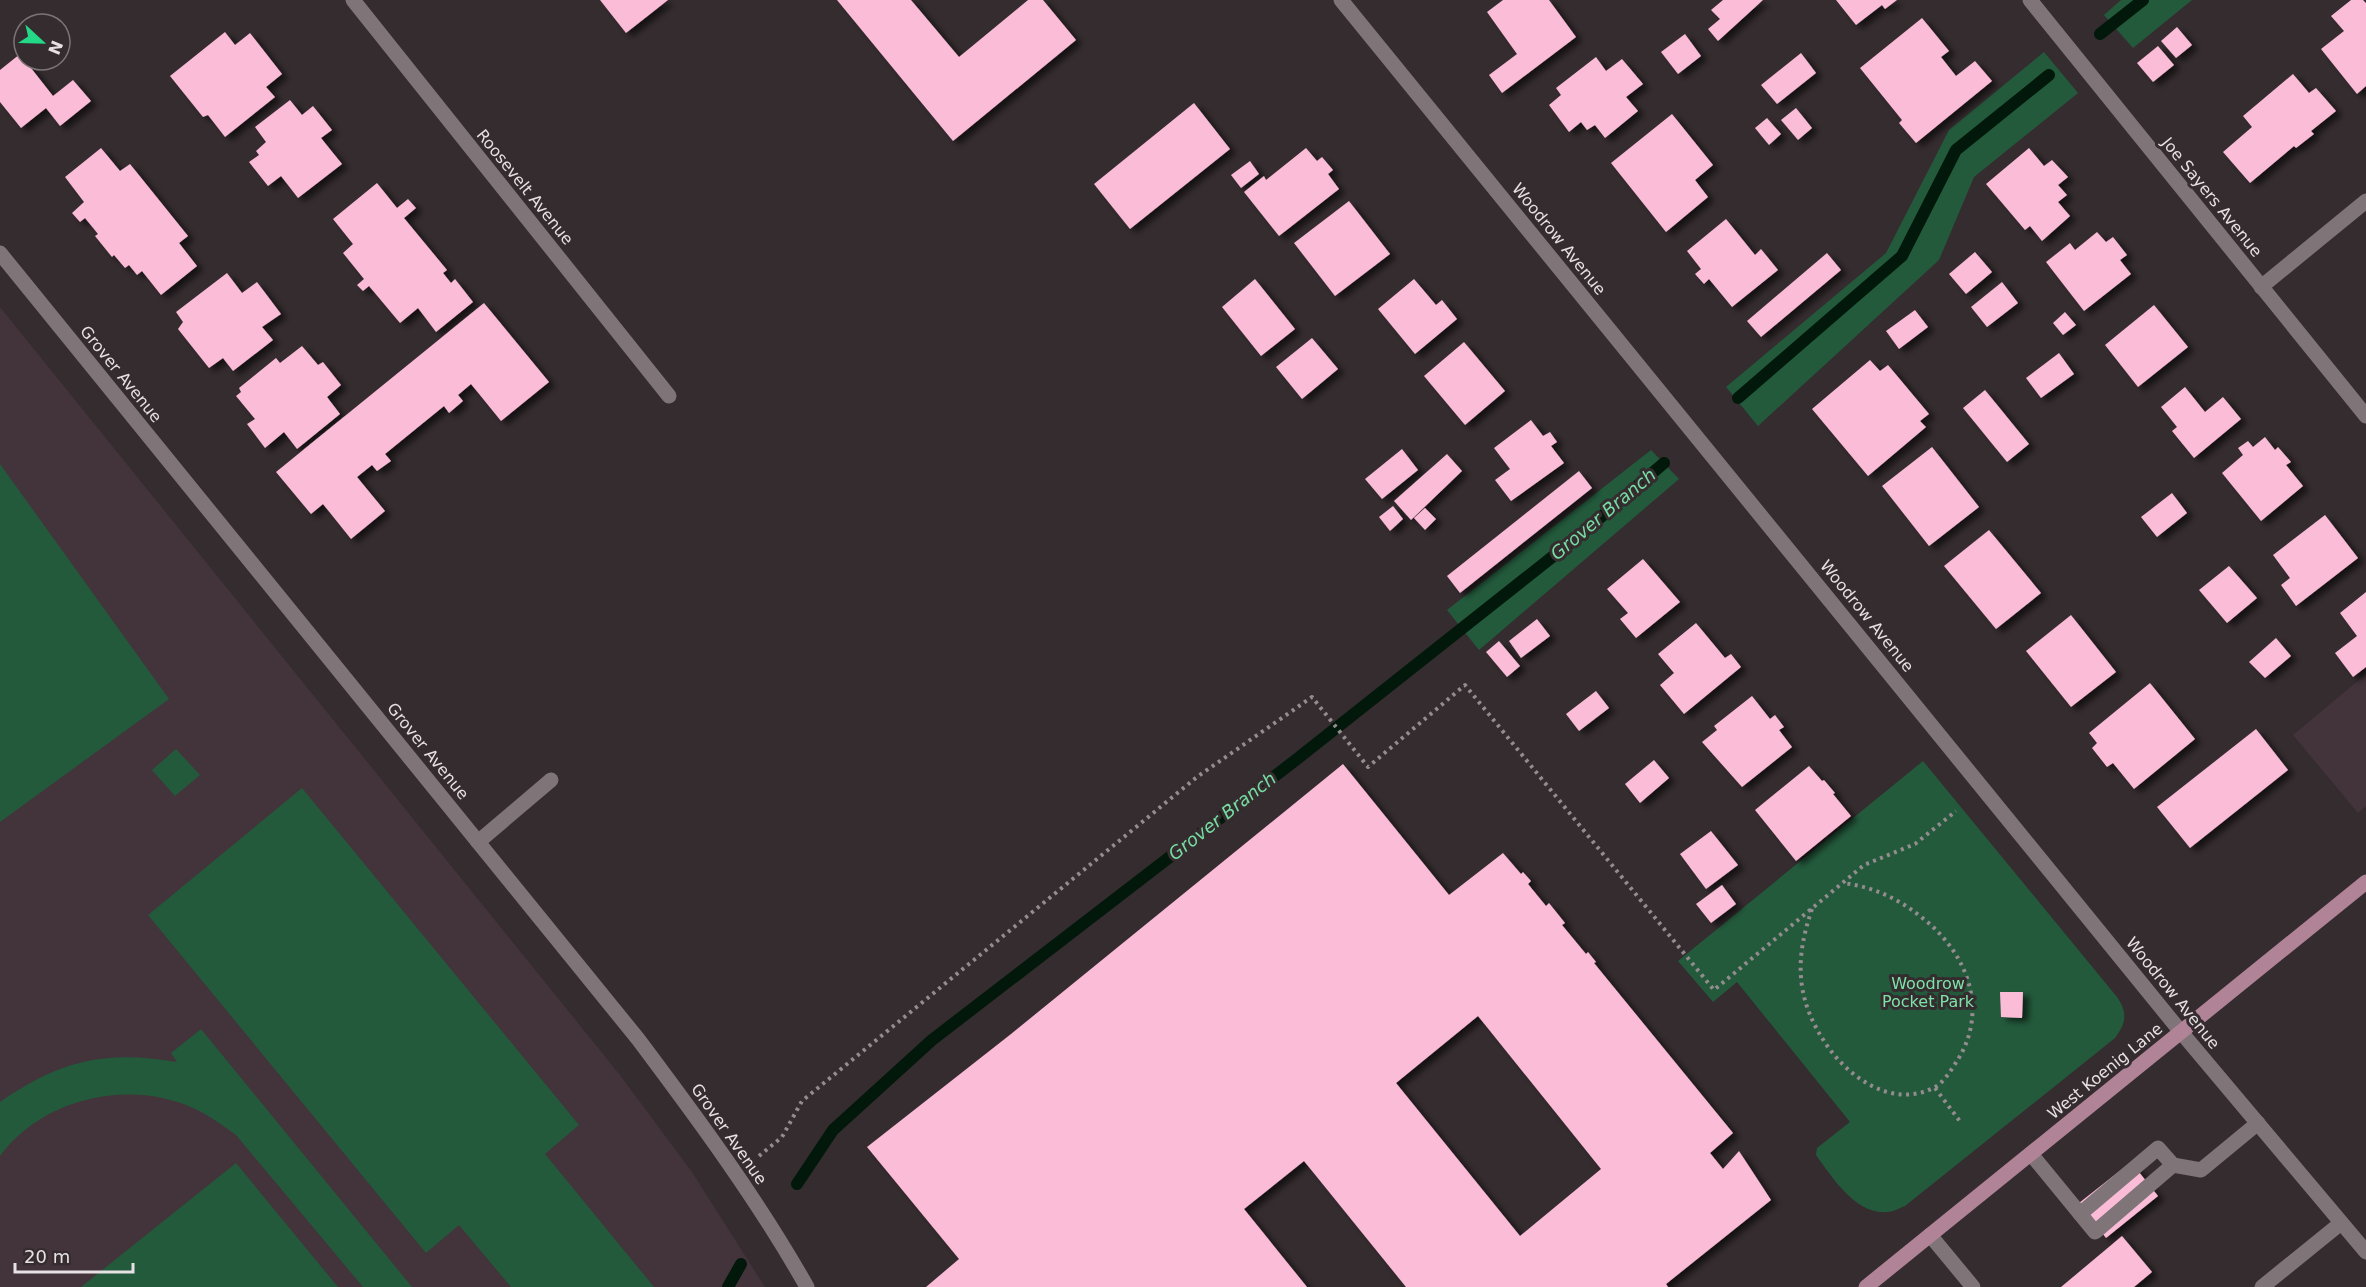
<svg xmlns="http://www.w3.org/2000/svg" width="2366" height="1287" viewBox="0 0 2366 1287" font-family="'DejaVu Sans',sans-serif">
  <style>
    .built { fill: #43333a }
    .green { fill: #235a3c }
    .lines { fill: none; stroke-linecap: round; stroke-linejoin: round }
    .stream { stroke: #02180b; stroke-width: 12 }
    .building { fill: #fbbcd7; fill-rule: evenodd; filter: url(#shadow) }
    .path { stroke: #948c8f; stroke-width: 4; stroke-dasharray: 3 4.5; stroke-linecap: butt }
    .service { stroke: #7f7478; stroke-width: 15 }
    .minor { stroke: #7f7478; stroke-width: 15 }
    .tertiary { stroke: #7f7478; stroke-width: 15 }
    .primary { stroke: #b18397; stroke-width: 15 }
    .labels { text-anchor: middle; dominant-baseline: central; stroke-width: 6; stroke-linejoin: round; paint-order: stroke }
    .street-label { font-size: 16px; fill: #e8e1e4; stroke: #352c2f }
    .park-label { font-size: 16px; fill: #7de3a8; stroke: #352c2f }
    .water-label { font-size: 18px; font-style: italic; fill: #76dda2; stroke: #352c2f }
  </style>
  <defs>
    <filter id="shadow"><feDropShadow dx="6" dy="4" stdDeviation="3" flood-color="#0009"/></filter>
  </defs>
  <rect width="100%" height="100%" fill="#352c2f"/>
  <g class="built">
    <polygon points="0,307 620,1075 692,1172 765,1287 0,1287"/>
    <polygon points="2366,674 2366,806 2358,813 2293,735"/>
  </g>
  <g class="green">
    <polygon points="2121,0 2192,0 2133,48 2104,15"/>
    <polygon points="2044,52 2078,93 1974,177 1939,260 1758,426 1726,387 1886,253 1949,130"/>
    <polygon points="1651,450 1679,479 1479,650 1447,610"/>
    <polygon points="0,464 169,699 0,822"/>
    <polygon points="176,749 200,775 175,796 152,770"/>
    <path d="M1923,761l194,236c11,16 9,26 -2,41l-210,168c-5,2 -12,6 -18,6 -31,3 -55,-35 -71,-57l1,-7 33,-26 -113,-140 -24,20 -35,-41z"/>
    <polygon points="302,788 579,1125 545,1154 654,1287 511,1287 459,1225 426,1253 148,915"/>
    <path d="M201,1029l211,258h-49l-127,-152c-14,-10 -27,-20 -43,-27 -65,-29 -150,-10 -193,48v-54c61,-42 105,-52 177,-40l-6,-9z"/>
    <polygon points="236,1163 338,1287 81,1287"/>
  </g>
  <g class="lines">
    <g class="stream">
      <polyline points="2100,34 2143,0"/>
      <polyline points="1738,398 1902,256 1956,150 2049,75"/>
      <polyline points="797,1184 833,1130 932,1040 1297,759 1580,535 1664,463"/>
      <polyline points="728,1287 741,1264"/>
    </g>
  </g>
  <g class="building">
    <polygon points="600,0 668,0 626,33"/>
    <polygon points="837,0 911,0 959,57 1028,0 1043,0 1076,40 953,141"/>
    <polygon points="1503,0 1549,0 1576,37 1502,93 1489,75 1517,54 1487,12"/>
    <polygon points="1723,0 1763,0 1718,41 1708,29 1720,19 1711,10"/>
    <polygon points="1836,0 1897,0 1885,9 1882,5 1856,25"/>
    <polygon points="2351,0 2363,0 2366,3 2366,86 2357,94 2321,49 2344,31 2331,16"/>
    <polygon points="1922,18 1949,51 1941,57 1956,76 1975,61 1992,81 1916,143 1899,123 1902,120 1860,68"/>
    <polygon points="2177,27 2192,45 2176,58 2161,41"/>
    <polygon points="225,32 235,45 250,33 282,74 266,87 275,97 225,137 208,115 203,117 170,76"/>
    <polygon points="1685,34 1701,56 1678,74 1661,52"/>
    <polygon points="2158,46 2174,65 2153,82 2137,63"/>
    <polygon points="1801,53 1816,73 1777,104 1761,85"/>
    <polygon points="20,54 53,96 73,80 91,101 60,126 46,108 21,128 0,102 0,70"/>
    <polygon points="1596,57 1606,71 1622,59 1643,84 1626,97 1638,111 1605,138 1595,125 1587,130 1581,122 1569,132 1549,105 1561,95 1556,88"/>
    <polygon points="2293,74 2309,93 2316,88 2336,111 2311,131 2314,134 2296,148 2294,146 2250,183 2223,152 2252,127 2243,116"/>
    <polygon points="290,100 302,115 313,106 332,130 321,138 342,164 298,198 281,176 268,186 249,162 259,155 256,151 266,142 255,127"/>
    <polygon points="1194,103 1230,149 1130,229 1094,184"/>
    <polygon points="1796,108 1812,128 1798,140 1781,120"/>
    <polygon points="1672,114 1713,165 1695,180 1708,197 1666,232 1611,163"/>
    <polygon points="1767,118 1781,134 1769,145 1755,128"/>
    <polygon points="101,148 120,171 130,164 188,236 179,243 197,266 161,295 142,271 137,275 129,265 125,268 114,255 112,257 95,236 98,234 85,218 80,222 72,213 84,202 65,177"/>
    <polygon points="1306,148 1317,161 1322,157 1333,170 1328,174 1339,189 1279,236 1244,192 1264,176 1266,180"/>
    <polygon points="2029,148 2044,166 2052,160 2068,177 2058,185 2067,195 2058,202 2070,216 2042,241 2030,226 2025,230 1986,184"/>
    <polygon points="1250,161 1259,174 1241,188 1231,175"/>
    <polygon points="377,183 397,208 408,199 416,208 404,218 447,270 443,273 451,283 455,279 473,302 436,332 418,308 400,323 369,286 363,291 357,285 364,279 343,253 353,244 333,219"/>
    <polygon points="1349,201 1390,254 1335,296 1294,243"/>
    <polygon points="1726,219 1755,255 1761,249 1778,270 1732,307 1709,279 1704,284 1695,274 1701,269 1687,251"/>
    <polygon points="2097,232 2106,242 2113,237 2127,255 2120,260 2131,274 2084,311 2046,262 2070,243 2075,250"/>
    <polygon points="1975,252 1992,272 1966,294 1949,274"/>
    <polygon points="1827,253 1841,270 1761,337 1747,321"/>
    <polygon points="227,273 242,293 257,282 281,314 262,327 273,340 233,371 223,358 209,368 178,329 183,322 176,312"/>
    <polygon points="1255,279 1295,329 1261,356 1222,307"/>
    <polygon points="1414,279 1436,305 1442,300 1457,319 1415,354 1378,309"/>
    <polygon points="2002,282 2018,303 1987,327 1971,307"/>
    <polygon points="484,303 549,382 501,421 471,384 458,395 463,401 449,413 444,406 385,454 391,461 377,471 372,465 357,477 385,511 351,539 323,504 311,514 276,472"/>
    <polygon points="2154,305 2188,347 2138,387 2105,345"/>
    <polygon points="1915,310 1928,327 1899,349 1886,331"/>
    <polygon points="2065,312 2076,325 2063,335 2053,323"/>
    <polygon points="1312,338 1338,369 1302,399 1276,367"/>
    <polygon points="1464,342 1505,391 1465,425 1424,376"/>
    <polygon points="302,346 318,365 323,362 341,385 327,397 340,414 297,449 284,432 265,448 247,424 255,419 236,396 241,392 239,388 276,358 280,363"/>
    <polygon points="2059,353 2074,374 2041,398 2026,378"/>
    <polygon points="1870,360 1880,371 1888,365 1929,414 1920,421 1926,427 1868,476 1812,409"/>
    <polygon points="2185,387 2205,412 2223,397 2241,419 2194,458 2172,431 2177,427 2161,407"/>
    <polygon points="1985,390 2029,444 2007,462 1963,408"/>
    <polygon points="1531,420 1543,436 1550,432 1557,442 1551,446 1564,463 1511,501 1495,480 1510,469 1494,448"/>
    <polygon points="2265,437 2275,450 2278,447 2291,462 2286,465 2303,486 2261,521 2222,473 2243,455 2238,448 2248,441 2253,447"/>
    <polygon points="1932,447 1979,507 1929,546 1882,486"/>
    <polygon points="1402,449 1418,470 1382,499 1365,479"/>
    <polygon points="1447,454 1462,471 1411,520 1394,501"/>
    <polygon points="1579,471 1592,488 1460,593 1447,576"/>
    <polygon points="2172,493 2187,513 2157,537 2141,517"/>
    <polygon points="1393,506 1403,519 1390,531 1379,517"/>
    <polygon points="1425,508 1436,519 1425,530 1414,518"/>
    <polygon points="2325,515 2358,558 2296,606 2281,585 2290,578 2273,555"/>
    <polygon points="1989,530 2041,593 1996,629 1944,566"/>
    <polygon points="1643,559 1680,602 1636,638 1620,619 1628,613 1607,589"/>
    <polygon points="2229,566 2257,598 2227,623 2199,590"/>
    <polygon points="2366,592 2366,667 2353,677 2335,653 2357,636 2340,613"/>
    <polygon points="2071,615 2116,672 2071,707 2026,651"/>
    <polygon points="1537,619 1550,636 1521,658 1509,641"/>
    <polygon points="1696,623 1725,658 1731,654 1741,667 1684,714 1660,685 1674,673 1658,654"/>
    <polygon points="2276,638 2291,656 2265,678 2249,662"/>
    <polygon points="1499,641 1520,666 1507,677 1486,652"/>
    <polygon points="2150,683 2195,739 2134,789 2113,763 2107,767 2092,748 2097,743 2089,733"/>
    <polygon points="1596,691 1609,708 1579,731 1566,714"/>
    <polygon points="1752,696 1770,719 1775,715 1784,727 1779,730 1792,747 1742,787 1702,742 1717,730 1714,726"/>
    <polygon points="2256,729 2288,770 2190,848 2157,807"/>
    <polygon points="1654,760 1669,778 1640,803 1625,784"/>
    <path d="M1343,764l106,131 54,-42 18,21 2,-2 8,9 -3,3 18,22 3,-3 16,20 -3,2 24,29 2,-2 8,10 -2,1 139,170 -23,20 13,16 16,-18 32,49 -105,84 2,3h-262l-102,-126 -60,48 63,78h-381l33,-28 -92,-112 144,-113zM1478,1016l123,153 -81,67 -124,-153z"/>
    <polygon points="1809,766 1822,781 1824,780 1835,793 1833,794 1851,816 1796,861 1755,810"/>
    <polygon points="1711,831 1738,865 1706,889 1680,854"/>
    <polygon points="1722,885 1736,904 1711,923 1696,904"/>
    <polygon points="2000,992 2023,992 2022,1018 2001,1017"/>
    <polygon points="2131,1162 2158,1196 2106,1238 2079,1203"/>
    <polygon points="2122,1236 2152,1272 2134,1287 2061,1287"/>
  </g>
  <g class="lines">
    <g class="path">
      <path d="M1812,909c-18,52 -16,92 16,138 23,32 65,61 105,41 10,-4 18,-18 24,-27 32,-50 11,-106 -32,-141 -24,-20 -50,-33 -82,-37"/>
      <polyline points="1935,1088 1962,1124"/>
      <polyline points="759,1156 782,1137 802,1101 1197,777 1312,697 1368,767 1465,685 1714,990 1864,865 1915,844 1956,811"/>
    </g>
    <g class="service">
      <polyline points="478,842 551,780"/>
      <polyline points="2031,1154 2095,1232 2173,1165"/>
      <polyline points="2080,1214 2158,1148 2173,1165 2201,1170 2258,1123"/>
      <polyline points="1930,1235 1973,1287"/>
      <polyline points="2262,1287 2341,1223"/>
    </g>
    <g class="minor">
      <polyline points="353,0 669,396"/>
      <polyline points="2030,0 2366,416"/>
      <path d="M0,253l638,786c60,80 120,161 169,248"/>
      <polyline points="2261,287 2366,201"/>
    </g>
    <polyline class="tertiary" points="1341,0 2181,1032 2366,1252"/>
    <polyline class="primary" points="1866,1287 2366,882"/>
  </g>
  <g class="labels">
    <g class="street-label">
      <text transform="translate(525 187) rotate(51)">Roosevelt Avenue</text>
      <text transform="translate(2212 197) rotate(51)">Joe Sayers Avenue</text>
      <text transform="translate(1559 239) rotate(51)">Woodrow Avenue</text>
      <text transform="translate(121 374) rotate(51)">Grover Avenue</text>
      <text transform="translate(1867 616) rotate(51)">Woodrow Avenue</text>
      <text transform="translate(428 751) rotate(51)">Grover Avenue</text>
      <text transform="translate(2173 993) rotate(51)">Woodrow Avenue</text>
      <text transform="translate(2105 1071) rotate(-39)">West Koenig Lane</text>
      <text transform="translate(729 1134) rotate(55)">Grover Avenue</text>
    </g>
    <g class="park-label">
      <text x="1928" y="983">Woodrow<tspan x="1928" dy="18">Pocket Park</tspan></text>
    </g>
    <g class="water-label">
      <text transform="translate(1603 514) rotate(-40)">Grover Branch</text>
      <text transform="translate(1222 816) rotate(-38)">Grover Branch</text>
    </g>
  </g>
  <g transform="translate(42 42) rotate(112)"><circle r="28" fill="#352c2f" stroke="#7d7477" stroke-width="1.5"/>
  <path d="M0-4.5L10 22L0 15L-10 22Z" fill="#23d886"/>
  <text y="-9" font-size="16" font-weight="bold" text-anchor="middle" fill="#e8e1e4">N</text>
  </g>
  <path d="M15 1263v9h118v-9" fill="none" stroke="#e8e1e4" stroke-width="3"/>
  <text x="24" y="1263" font-size="18" fill="#e8e1e4" stroke="#352c2f" stroke-width="4.5" paint-order="stroke">20 m</text>
</svg>
